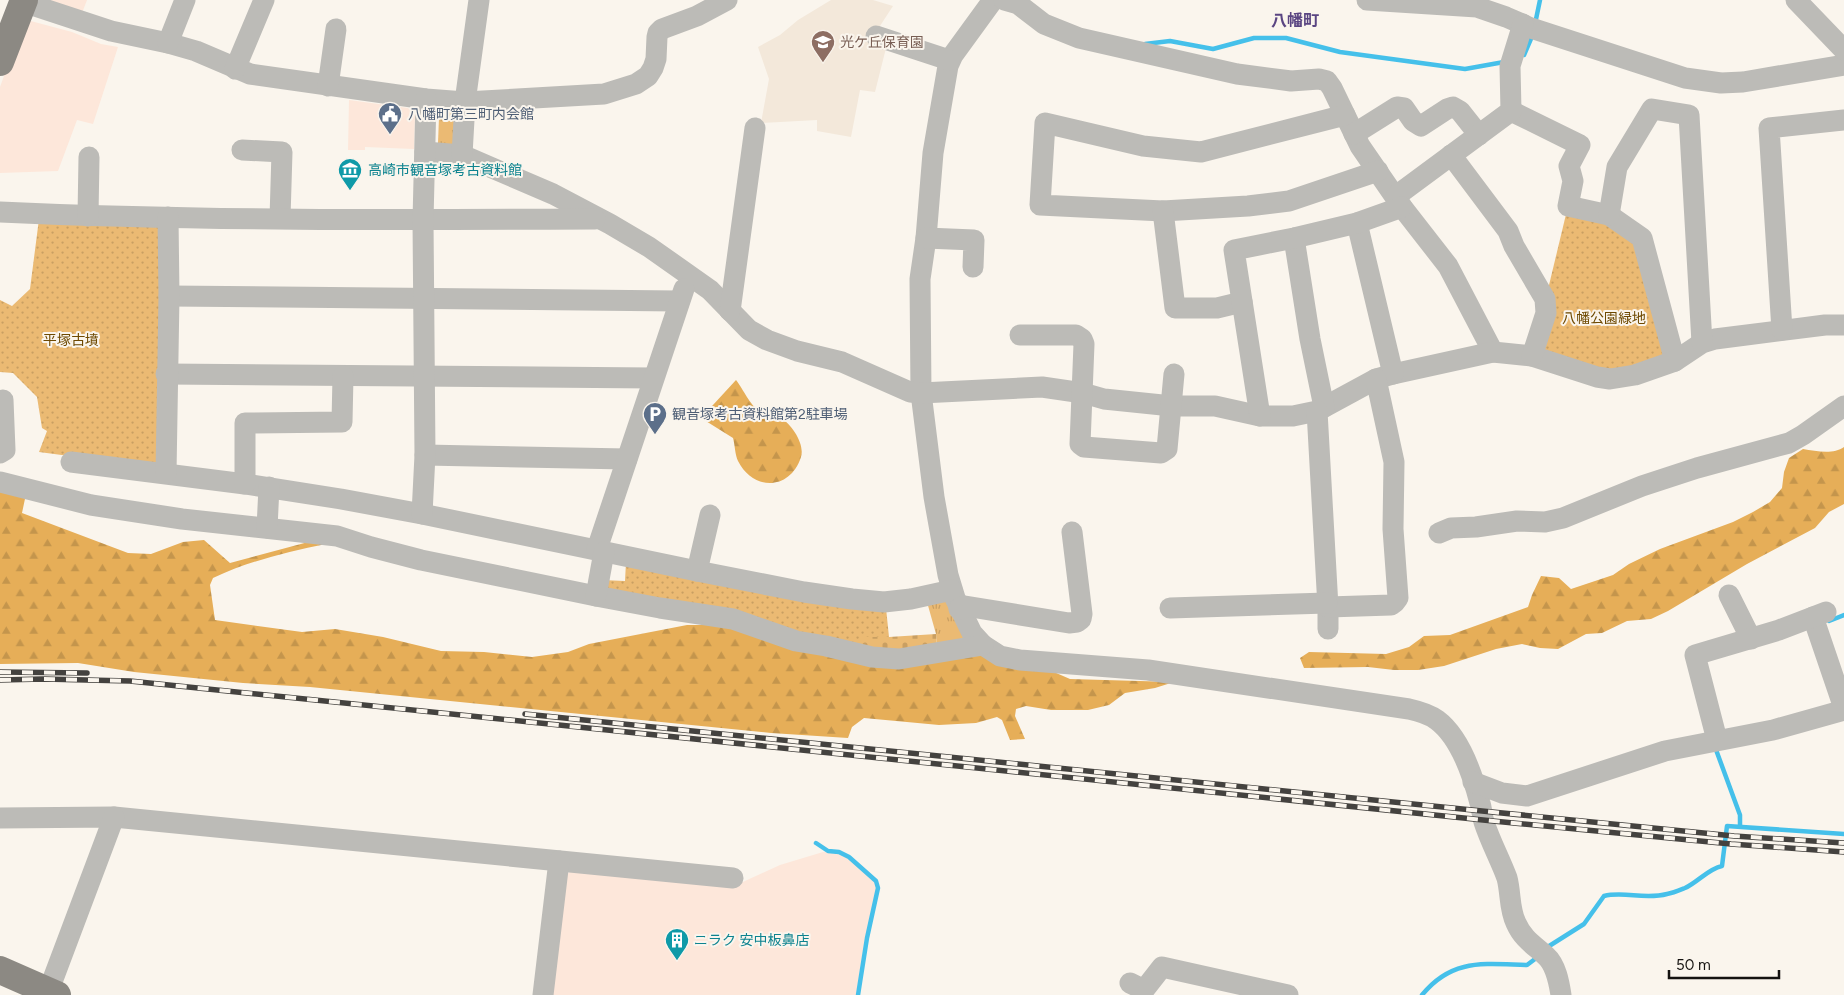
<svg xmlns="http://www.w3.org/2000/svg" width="1844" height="995" viewBox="0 0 1844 995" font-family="Figtree,'Noto Sans JP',sans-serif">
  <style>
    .commercial { fill: #fde7da }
    .built { fill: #f3e8da }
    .grass { fill: url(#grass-tufts) }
    .forest { fill: url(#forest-firs) }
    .cemetery { fill: url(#cemetery-stones) }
    .park { fill: url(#park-dots) }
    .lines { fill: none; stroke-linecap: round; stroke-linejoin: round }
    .stream { stroke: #45c0ea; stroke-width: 4.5 }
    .minor { stroke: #bcbbb7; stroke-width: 21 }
    .major { stroke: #8c8983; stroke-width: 28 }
    .rail-casing { stroke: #44423f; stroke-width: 5.5 }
    .rail { stroke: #faf5ed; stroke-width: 4; stroke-dasharray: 11; stroke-linecap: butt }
    .labels { text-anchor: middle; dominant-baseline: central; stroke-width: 4; stroke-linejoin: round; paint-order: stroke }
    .education-label { font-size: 14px; fill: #785e54; stroke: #faf5ed; text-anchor: start }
    .service-label { font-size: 14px; fill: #4e5e75; stroke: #faf5ed; text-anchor: start }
    .culture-label { font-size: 14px; fill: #0d838f; stroke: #faf5ed; text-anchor: start }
    .park-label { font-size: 14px; fill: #6e4901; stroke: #faf5ed }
    .quarter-label { font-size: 16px; font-weight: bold; fill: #5a4582; stroke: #faf5ed }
  </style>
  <defs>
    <pattern id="grass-tufts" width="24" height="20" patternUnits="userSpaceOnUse" patternTransform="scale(1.25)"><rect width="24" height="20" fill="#ebba73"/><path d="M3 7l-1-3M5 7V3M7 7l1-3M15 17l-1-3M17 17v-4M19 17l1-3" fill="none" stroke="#c99f62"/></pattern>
    <pattern id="forest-firs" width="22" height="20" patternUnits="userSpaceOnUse" patternTransform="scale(1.25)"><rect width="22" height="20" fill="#e6ae58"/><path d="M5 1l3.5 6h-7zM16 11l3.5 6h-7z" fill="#c4954c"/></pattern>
    <pattern id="cemetery-stones" width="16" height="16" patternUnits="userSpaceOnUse" patternTransform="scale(1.25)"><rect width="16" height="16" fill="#ebba73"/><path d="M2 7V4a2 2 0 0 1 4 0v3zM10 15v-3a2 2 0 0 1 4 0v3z" fill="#c99f62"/></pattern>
    <pattern id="park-dots" width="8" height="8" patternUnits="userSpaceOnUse" patternTransform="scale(1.25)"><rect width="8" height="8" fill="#ebba73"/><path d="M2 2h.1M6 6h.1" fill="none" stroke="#c99f62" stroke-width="1.8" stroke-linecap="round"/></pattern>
  </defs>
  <rect width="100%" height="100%" fill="#faf5ed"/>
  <g class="commercial">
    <polygon points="44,0 87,0 82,13"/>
    <polygon points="27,20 72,32 101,44 118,47 93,124 77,120 58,171 0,173 0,87 24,21"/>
    <polygon points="349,100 408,108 415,115 414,149 365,147 365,150 348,150"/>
    <polygon points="823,852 839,853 848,857 875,881 878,888 865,938 856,995 552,995 565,876 572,870 732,887 780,865"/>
  </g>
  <polygon class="built" points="831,0 873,0 893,6 878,29 887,44 875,92 860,90 851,137 817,131 817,120 761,123 769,79 758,47 780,35 798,20"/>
  <g class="grass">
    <polygon points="445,112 459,112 453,147 438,143 439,117"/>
    <polygon points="945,600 967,636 937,650 936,634 927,602"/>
  </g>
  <g class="forest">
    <path d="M736,380c5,6 14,24 20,28 7,5 18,4 25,10 11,7 24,26 20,39 -11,34 -48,34 -63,4 -3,-6 -3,-16 -5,-23l-32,-20z"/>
    <path d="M1844,447v57l-15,8 -14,16 -68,36 -79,47 -17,8 -24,2 -25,12 -16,1 -28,15 -18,-1 -18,-4 -26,5 -52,17 -26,4h-24l-26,-3 -64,1 -4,-10 9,-6 77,2 23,-7 15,-11 26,-1 78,-28 4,-12 9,-19 18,2 12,11 42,-14 16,-11 31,-15 73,-27 20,-10 17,-10 12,-14 2,-16 5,-14 14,-9c13,2 30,6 41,-2z"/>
    <path d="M0,487l26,7 -4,19 106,40 23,1 32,-12 21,-2 26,23 82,-22 14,3c-39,8 -77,17 -113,34l-3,7 5,35 87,12 33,-3 48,8 58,14 43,1 48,5 36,-5 21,-8 98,-19h33l258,24 69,20 23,10 104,3 -19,6 -30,5 -16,12 -21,5h-37l-25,-4 -10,3 -1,7 10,23 -15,1 -8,-20 -5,-3 -21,6 -37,2 -75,-7 -12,9 -4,11 -77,-5 -461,-46 -67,-4 -109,-11 -56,-9 -78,1z"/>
  </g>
  <polygon class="cemetery" points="936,634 937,650 861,651 861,637 889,637"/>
  <g class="park">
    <polygon points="1568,206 1642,238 1675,361 1635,375 1532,356"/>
    <polygon points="39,219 152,221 164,230 160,461 152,467 39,452 47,431 42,428 37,397 13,373 0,372 0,300 12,306 30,289"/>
    <polygon points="626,562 886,608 889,637 861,637 861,651 606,595 602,580 625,581"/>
  </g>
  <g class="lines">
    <g class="stream">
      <polyline points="1535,24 1540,0"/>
      <polyline points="1145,44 1170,41 1213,49 1254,38 1286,38 1340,52 1465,69 1504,62"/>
      <polyline points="1524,55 1533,34"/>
      <polyline points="1829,621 1844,615"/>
      <polyline points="1715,747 1740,815 1740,826"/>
      <polyline points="816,843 828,851 839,852 849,857 876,881 878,888 867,938 858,995"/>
      <path d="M1546,948l38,-24 20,-28c20,-5 41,4 63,-2 6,-1 13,-4 18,-6 13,-6 23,-19 37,-22l5,-40 117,8"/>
      <path d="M1422,995c30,-37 62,-31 105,-30l12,-9"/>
    </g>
    <g class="minor">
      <path d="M993,0l-40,55 -5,11 -15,87 -7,85 -6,41 1,114 13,104 14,78 7,23 17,35 11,12 17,11 20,4 128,10 261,39c9,2 20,5 28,11 23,17 36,56 43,83 2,6 2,13 4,19 6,19 16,37 23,56 4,15 2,31 9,45 7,16 18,22 30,33 10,9 13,26 15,39"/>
      <polyline points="1004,0 1018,4 1044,24 1079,38 1237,74 1291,81 1319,79 1327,81 1332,88 1360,146 1402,207 1448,266 1493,352"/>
      <polyline points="1367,0 1477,7 1506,17 1531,28 1685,78 1721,83 1743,82 1844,65"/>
      <polyline points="1796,0 1844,50"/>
      <polyline points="23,2 111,31 168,43 196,51 250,74 426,99 465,102 604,94 636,84 648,76 653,68 656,59 657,37 658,33 662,29 697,16 727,0"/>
      <polyline points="876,36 949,60"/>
      <polyline points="168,43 185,0"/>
      <polyline points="235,69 264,0"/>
      <polyline points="328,86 336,29"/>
      <polyline points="1511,111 1580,145 1569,166 1573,181 1568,206 1609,215 1642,238 1675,361"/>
      <polyline points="1345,115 1201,152 1143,146 1045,123 1040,205 1163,211 1248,206 1289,201 1378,171"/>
      <polyline points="1354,134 1397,107 1404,108 1413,121 1421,126 1447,109 1453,107 1460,111 1479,135"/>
      <polyline points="242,150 282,152 280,218"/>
      <polyline points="425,152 462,155 553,194 610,224 649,247 710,290 749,330 767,340 797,351 842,362 910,392 921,393 1042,387 1083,393 1104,399 1172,406 1215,406 1260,416 1293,416 1317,411 1376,379 1393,374 1493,352 1532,356 1597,377 1610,379 1635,375 1675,361 1702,343 1715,339 1825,325 1844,325"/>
      <polyline points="462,155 465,102 479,0"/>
      <polyline points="1451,155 1508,231 1514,246 1545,299 1546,313 1532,356"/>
      <polyline points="1396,196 1511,111 1510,66 1523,24"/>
      <polyline points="1163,211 1175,308 1217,308 1242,302"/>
      <path d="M0,212c198,9 397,8 595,7"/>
      <polyline points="1609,215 1617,167 1652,109 1689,115 1702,343"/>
      <polyline points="88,216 89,157"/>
      <polyline points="1357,223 1393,374"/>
      <polyline points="926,238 974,240 973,267"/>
      <polyline points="1294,238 1310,339 1324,407"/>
      <polyline points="169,296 678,301"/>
      <polyline points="730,311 755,128"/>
      <polyline points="1782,330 1769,128 1844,120"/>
      <polyline points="1020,335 1076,335 1082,339 1084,344 1080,444 1084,447 1161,453 1167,449 1174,374"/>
      <polyline points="166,374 653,378"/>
      <polyline points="1317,411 1328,607 1328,629"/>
      <polyline points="1260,416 1234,250 1294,238 1357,223 1402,207"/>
      <polyline points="0,453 5,450 3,400"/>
      <polyline points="425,455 627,459"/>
      <polyline points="71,462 245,484 341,499 422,514 697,571 804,592 852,599 884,602 911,599 952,590"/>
      <polyline points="166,473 169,296 168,217"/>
      <polyline points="0,482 91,505 182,519 337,536 371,547 421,560 596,596 660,608 733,619 796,641 826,646 872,657 899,659 983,645"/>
      <polyline points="245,484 245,423 342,422 343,376"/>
      <polyline points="422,514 425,455 423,220 426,99"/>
      <polyline points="267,528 269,487"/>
      <polyline points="1439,533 1451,528 1476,527 1517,521 1545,522 1563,518 1642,486 1697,468 1789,443 1803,435 1844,406"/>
      <polyline points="597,549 684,289"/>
      <polyline points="697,571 710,515"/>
      <polyline points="1729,595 1751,639"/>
      <polyline points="596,596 604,552"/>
      <polyline points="1328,607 1391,605 1395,602 1398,598 1393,529 1394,462 1376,379"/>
      <polyline points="1170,608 1327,603"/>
      <polyline points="959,609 965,606 1069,623 1077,622 1081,619 1082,614 1072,532"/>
      <polyline points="1813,617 1844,708"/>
      <polyline points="1717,740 1695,655 1779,630 1826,612"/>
      <polyline points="1473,782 1502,793 1527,796 1665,751 1773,730 1844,710"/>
      <polyline points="0,818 114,817 733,878"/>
      <polyline points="1130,983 1144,990 1162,967 1288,995"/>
      <polyline points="50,987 114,817"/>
      <polyline points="543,995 559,861"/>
    </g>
    <g class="major">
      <polyline points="0,62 24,0"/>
      <polyline points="0,970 57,995"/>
    </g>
    <g class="rail-casing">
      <g id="rail">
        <polyline points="0,672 87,673"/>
        <polyline points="0,680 43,679 130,681 1483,820 1731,844 1844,852"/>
        <polyline points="525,714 1482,811 1734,836 1844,843"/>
      </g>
    </g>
    <use href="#rail" class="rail"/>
  </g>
  <defs>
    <g id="school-pin" transform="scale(1.25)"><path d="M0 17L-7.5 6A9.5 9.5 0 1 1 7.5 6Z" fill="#8d6e63" stroke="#faf5ed"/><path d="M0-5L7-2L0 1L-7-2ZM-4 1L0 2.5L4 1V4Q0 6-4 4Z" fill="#fff"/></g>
    <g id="civic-pin" transform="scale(1.25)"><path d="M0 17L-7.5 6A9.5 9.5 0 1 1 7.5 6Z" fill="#5c6f8a" stroke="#faf5ed"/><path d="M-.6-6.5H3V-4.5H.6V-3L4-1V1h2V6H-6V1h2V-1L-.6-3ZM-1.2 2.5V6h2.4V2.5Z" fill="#fff"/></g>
    <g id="museum-pin" transform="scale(1.25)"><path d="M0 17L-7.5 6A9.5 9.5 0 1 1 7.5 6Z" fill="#0f9aa8" stroke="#faf5ed"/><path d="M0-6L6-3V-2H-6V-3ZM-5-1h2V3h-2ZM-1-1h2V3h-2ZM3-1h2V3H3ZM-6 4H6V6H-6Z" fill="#fff"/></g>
    <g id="parking-pin" transform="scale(1.25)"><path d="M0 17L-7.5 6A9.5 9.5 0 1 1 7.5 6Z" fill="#5c6f8a" stroke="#faf5ed"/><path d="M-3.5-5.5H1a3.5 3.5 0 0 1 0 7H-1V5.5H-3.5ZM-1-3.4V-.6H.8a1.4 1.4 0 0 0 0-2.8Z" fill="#fff"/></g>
    <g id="building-pin" transform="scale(1.25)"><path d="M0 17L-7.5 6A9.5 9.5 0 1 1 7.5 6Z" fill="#0f9aa8" stroke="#faf5ed"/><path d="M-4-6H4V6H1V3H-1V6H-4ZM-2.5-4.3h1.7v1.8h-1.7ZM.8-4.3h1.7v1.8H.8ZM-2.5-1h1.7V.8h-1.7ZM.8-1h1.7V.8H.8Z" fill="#fff"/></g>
  </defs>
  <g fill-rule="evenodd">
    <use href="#school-pin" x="823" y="42"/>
    <use href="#civic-pin" x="390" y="114"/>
    <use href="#museum-pin" x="350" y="170"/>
    <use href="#parking-pin" x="655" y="414"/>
    <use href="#building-pin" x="677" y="940"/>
  </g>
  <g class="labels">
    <g class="education-label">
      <text x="840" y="42">光ケ丘保育園</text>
    </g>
    <g class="service-label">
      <text x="408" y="114">八幡町第三町内会館</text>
      <text x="672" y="414">観音塚考古資料館第2駐車場</text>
    </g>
    <g class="culture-label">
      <text x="368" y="170">高崎市観音塚考古資料館</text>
      <text x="694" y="940">ニラク 安中板鼻店</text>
    </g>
    <g class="park-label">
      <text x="1604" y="318">八幡公園緑地</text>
      <text x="71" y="340">平塚古墳</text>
    </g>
    <g class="quarter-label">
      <text x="1295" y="20">八幡町</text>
    </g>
  </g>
  <path d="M1669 970v8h110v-8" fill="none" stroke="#141210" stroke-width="2.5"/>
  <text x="1676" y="970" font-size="15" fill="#141210" stroke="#faf5ed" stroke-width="4" paint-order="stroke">50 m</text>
</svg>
